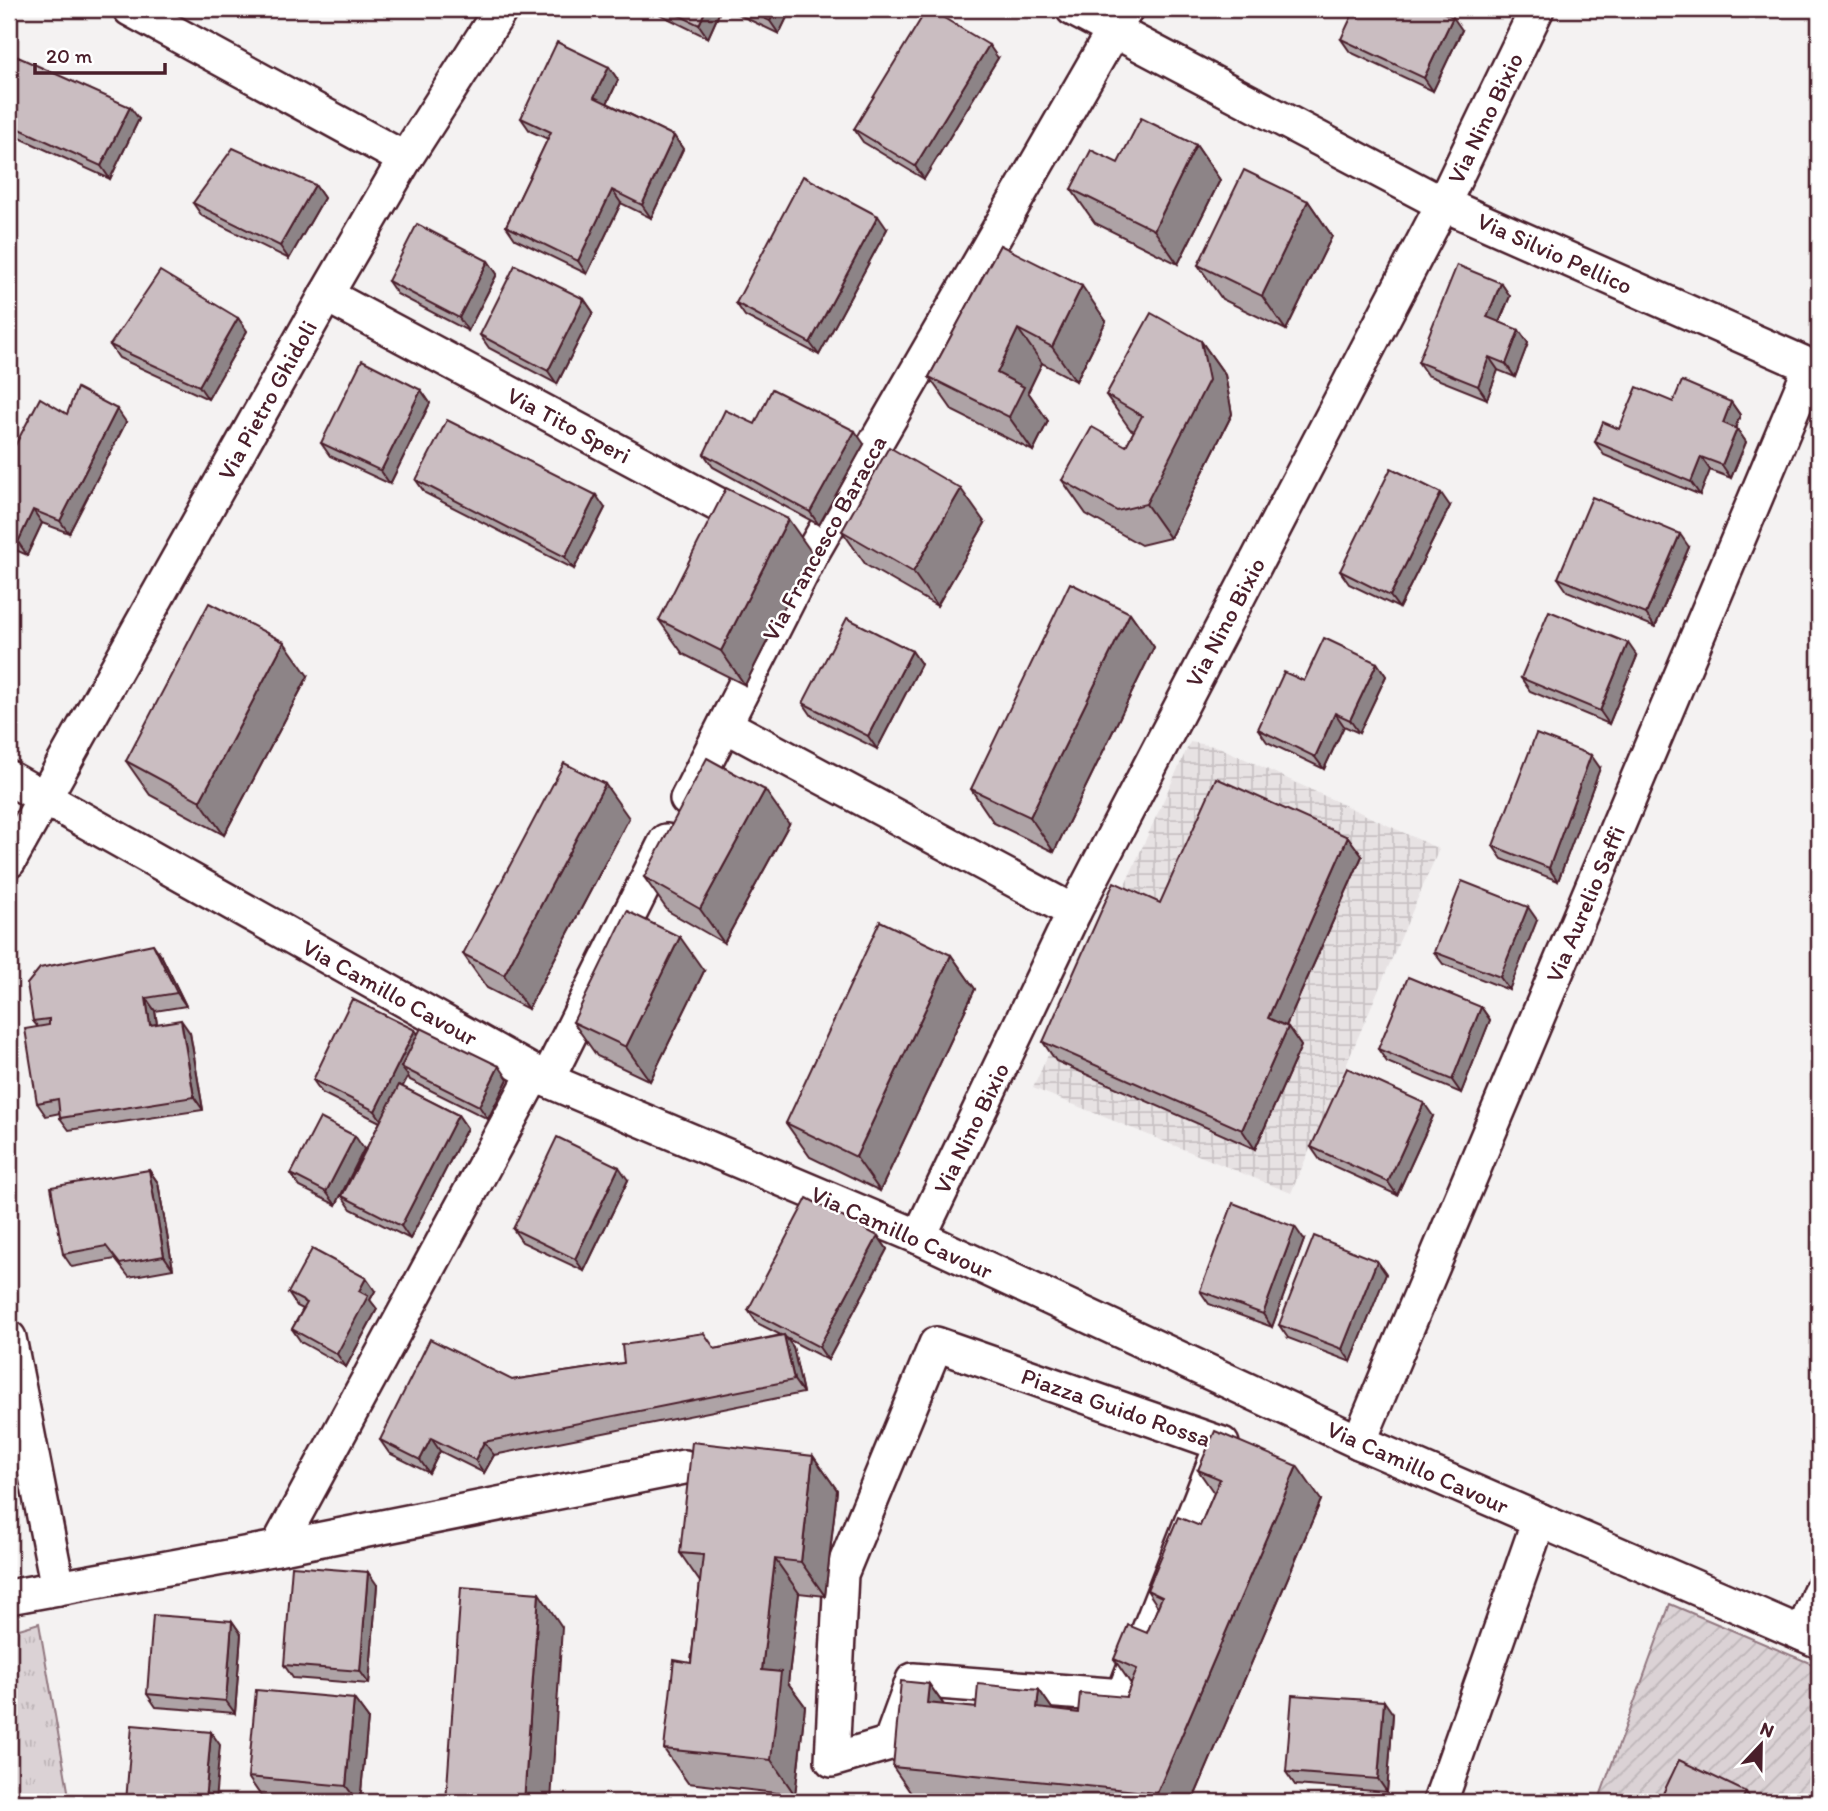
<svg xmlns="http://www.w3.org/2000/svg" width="1828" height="1811" viewBox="0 0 1828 1811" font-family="Itim,sans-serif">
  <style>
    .industrial { fill: url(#industrial-grid) }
    .grass { fill: url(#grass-tufts); stroke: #927880; stroke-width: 2 }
    .garden { fill: url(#garden-furrows); stroke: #927880; stroke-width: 2 }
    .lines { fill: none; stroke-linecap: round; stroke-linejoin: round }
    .street-casing { stroke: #4a1f2b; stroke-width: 38 }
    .street { stroke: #fff; stroke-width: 33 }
    .wall { fill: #aea3a6; stroke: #4a1f2b; stroke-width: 2 }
    .shaded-wall { fill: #8d8487; stroke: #4a1f2b; stroke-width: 2 }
    .building { fill: #cabdc1; stroke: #4a1f2b; stroke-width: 2 }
    .labels { text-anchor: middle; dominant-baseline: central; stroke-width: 5; stroke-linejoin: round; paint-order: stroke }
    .street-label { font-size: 24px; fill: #4a1f2b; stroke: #fff }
  </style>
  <defs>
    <pattern id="industrial-grid" width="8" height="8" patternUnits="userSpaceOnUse" patternTransform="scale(1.75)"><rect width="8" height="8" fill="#e7e2e3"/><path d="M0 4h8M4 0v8" fill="none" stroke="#c8c1c3"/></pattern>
    <pattern id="grass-tufts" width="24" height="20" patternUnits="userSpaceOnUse" patternTransform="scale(1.75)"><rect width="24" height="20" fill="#dbd2d5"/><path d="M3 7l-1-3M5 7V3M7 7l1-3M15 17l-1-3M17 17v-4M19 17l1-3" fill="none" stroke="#bdb4b7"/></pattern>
    <pattern id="garden-furrows" width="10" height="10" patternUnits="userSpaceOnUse" patternTransform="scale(1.75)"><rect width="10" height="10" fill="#dbd2d5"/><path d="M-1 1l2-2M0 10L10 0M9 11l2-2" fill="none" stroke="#bdb4b7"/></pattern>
  </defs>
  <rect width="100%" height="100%" fill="#f4f2f2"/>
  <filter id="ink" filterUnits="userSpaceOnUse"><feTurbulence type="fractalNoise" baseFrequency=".0143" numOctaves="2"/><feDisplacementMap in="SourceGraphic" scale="14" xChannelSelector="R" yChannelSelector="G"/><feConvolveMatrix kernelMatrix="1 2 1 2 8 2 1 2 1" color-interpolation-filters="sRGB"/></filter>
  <g filter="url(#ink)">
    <polygon class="industrial" points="1190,742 1219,747 1439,849 1291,1193 1033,1088"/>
    <polygon class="grass" points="39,1623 70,1802 9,1802 9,1632"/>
    <polygon class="garden" points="1670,1604 1819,1667 1819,1802 1598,1802"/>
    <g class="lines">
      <g class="street-casing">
        <g id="street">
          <polyline points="130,9 405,159"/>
          <polyline points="1073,9 1443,204 1819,370"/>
          <polyline points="326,295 756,525"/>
          <polyline points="725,725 1074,912"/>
          <polyline points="9,778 547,1080 919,1237 1359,1442 1819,1641"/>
          <polyline points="687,799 812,553 1126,9"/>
          <polyline points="9,861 326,295 405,159 501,9"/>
          <polyline points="547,1080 666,841"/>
          <polyline points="919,1237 1074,912 1443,204 1537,9"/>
          <polyline points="9,1338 58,1588"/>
          <polygon points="936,1344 1222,1444 1123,1696 913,1680 890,1743 832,1760 841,1574"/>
          <polyline points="1359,1442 1811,366"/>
          <polyline points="277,1548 534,1074"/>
          <polyline points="9,1597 277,1548 684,1467"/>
          <polyline points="1803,1634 1819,1593"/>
          <polyline points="1440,1802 1539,1520"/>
        </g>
      </g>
      <use href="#street" class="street"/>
    </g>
    <g class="wall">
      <polygon points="655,9 721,9 708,38 659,14"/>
      <polygon points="727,9 791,9 779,34"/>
      <polygon points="1283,9 1296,9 1293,14"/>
      <polygon points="1462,30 1433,91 1350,52 1341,39"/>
      <polygon points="9,53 139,119 110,179 9,133"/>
      <polygon points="998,58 924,179 863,142 854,129"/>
      <polygon points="609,67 618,80 607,103 674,136 683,149 651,218 621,203 587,274 515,239 506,226 548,139 530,131 521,118"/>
      <polygon points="1196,145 1220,180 1178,264 1095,223 1071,189 1118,163"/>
      <polygon points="315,185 324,198 289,259 202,216 193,203"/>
      <polygon points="1308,201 1332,236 1286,330 1222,299 1198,265"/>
      <polygon points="887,229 819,355 745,316 736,303"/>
      <polygon points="1000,245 1106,321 1076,381 1042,363 1028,392 1048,421 1033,451 953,411 929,377"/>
      <polygon points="488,261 497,274 468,331 397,294 388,281"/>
      <polygon points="1501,283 1510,296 1499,322 1528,343 1515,377 1498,370 1487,399 1427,375 1418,362"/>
      <polygon points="584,299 593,312 557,384 489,348 480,335"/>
      <polygon points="238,318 247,331 208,399 119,358 110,345"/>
      <polygon points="1201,341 1225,375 1232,414 1170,538 1141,545 1086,514 1062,480 1126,446 1134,431 1130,429 1106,395"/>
      <polygon points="421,390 430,403 390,484 330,456 321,443"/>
      <polygon points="1673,402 1731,402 1740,415 1735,429 1737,429 1746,442 1731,478 1710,470 1700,495 1604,455 1595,442"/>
      <polygon points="67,414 126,422 69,533 42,523 27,555 9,547 9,457"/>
      <polygon points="755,424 864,444 819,525 713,467 704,454"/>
      <polygon points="416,480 605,508 574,569 425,493"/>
      <polygon points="1450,506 1399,608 1349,584 1340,571"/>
      <polygon points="985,523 937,606 866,565 842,531"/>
      <polygon points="1689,547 1655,627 1567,591 1558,578"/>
      <polygon points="812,553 745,685 683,654 659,620"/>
      <polygon points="1130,613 1154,647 1054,852 994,823 971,789"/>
      <polygon points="912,651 921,664 877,749 812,716 803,703"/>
      <polygon points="1637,656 1609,724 1530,691 1521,678"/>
      <polygon points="1377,663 1386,676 1359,733 1344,726 1324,769 1267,742 1258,729 1304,681"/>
      <polygon points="308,676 224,835 150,795 126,761"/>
      <polygon points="1600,768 1558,881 1502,859 1493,846"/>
      <polygon points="629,818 528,1009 487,988 463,954"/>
      <polygon points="789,824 724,943 668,911 644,877"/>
      <polygon points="1348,837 1362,856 1286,1026 1288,1027 1301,1046 1255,1149 1056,1061 1043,1042 1160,903"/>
      <polygon points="1537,920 1509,990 1443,964 1434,952"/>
      <polygon points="951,955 975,989 880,1191 810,1157 786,1123"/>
      <polygon points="162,957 186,1006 155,1011 157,1024 190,1033 203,1110 69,1130 60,1118 60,1113 46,1116 37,1103 38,1027 33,1021"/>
      <polygon points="704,971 650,1081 597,1056 573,1022"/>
      <polygon points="1481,1007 1490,1020 1461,1093 1387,1062 1378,1049"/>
      <polygon points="415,1030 418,1034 508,1079 488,1119 410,1080 408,1076 402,1087 458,1115 467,1128 410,1239 351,1209 342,1196 380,1122 322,1093 313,1080"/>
      <polygon points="1433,1116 1397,1195 1320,1160 1311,1147"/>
      <polygon points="364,1149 336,1205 300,1187 291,1174"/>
      <polygon points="149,1170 158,1183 173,1269 129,1277 115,1259 72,1267 63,1254"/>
      <polygon points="628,1180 584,1271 522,1242 513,1229"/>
      <polygon points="878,1236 887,1249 828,1360 786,1338 793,1347 803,1393 494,1455 484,1473 440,1451 429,1473 389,1453 380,1440 512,1380 715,1349 781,1335 757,1323 748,1310"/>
      <polygon points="1304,1240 1272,1327 1209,1304 1200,1291"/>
      <polygon points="1377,1261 1386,1274 1351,1362 1288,1338 1279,1325"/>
      <polygon points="375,1291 370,1300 377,1309 346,1367 301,1342 292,1329 303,1309 297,1306 288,1293"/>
      <polygon points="813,1456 837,1490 825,1596 799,1593 788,1683 805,1706 795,1795 688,1783 664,1749 691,1663 700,1582 680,1553"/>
      <polygon points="1198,1470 1321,1500 1192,1802 917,1802 893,1767 929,1684 944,1705 976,1708 1039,1690 1053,1710 1078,1713 1126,1697 1131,1684 1114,1659 1147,1633 1158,1607 1147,1590 1200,1526 1214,1493"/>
      <polygon points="377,1585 369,1684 293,1678 284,1665"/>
      <polygon points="232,1621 241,1634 235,1713 156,1707 147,1694"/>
      <polygon points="354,1699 368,1718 360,1802 328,1802 261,1796 248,1777"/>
      <polygon points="1393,1714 1387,1792 1295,1785 1286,1772"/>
    </g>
    <g class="shaded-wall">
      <polygon points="706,9 721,9 708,38 699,25"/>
      <polygon points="776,9 791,9 779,34 770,21"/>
      <polygon points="1290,9 1296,9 1293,14"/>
      <polygon points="1453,17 1462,30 1433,91 1424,78"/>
      <polygon points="989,45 998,58 924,179 915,166"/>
      <polygon points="609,67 618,80 604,110 594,97"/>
      <polygon points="130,107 139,119 110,179 101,166"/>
      <polygon points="674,136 683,149 651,218 642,205"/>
      <polygon points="1196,145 1220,180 1178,264 1154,230"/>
      <polygon points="315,185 324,198 289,259 280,246"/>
      <polygon points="612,190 621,203 587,274 578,261"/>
      <polygon points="1308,201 1332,236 1286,330 1262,296"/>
      <polygon points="878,216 887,229 819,355 810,343"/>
      <polygon points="488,261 497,274 468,331 459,318"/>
      <polygon points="1501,283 1510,296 1496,330 1487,317"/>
      <polygon points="1082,286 1106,321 1076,381 1052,347"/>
      <polygon points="584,299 593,312 557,384 548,371"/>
      <polygon points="238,318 247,331 208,399 199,386"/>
      <polygon points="1018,329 1042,363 1028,392 1048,421 1033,451 1009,417 997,373"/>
      <polygon points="1519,330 1528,343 1515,377 1506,364"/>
      <polygon points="1201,341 1225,375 1232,414 1170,538 1146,504"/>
      <polygon points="1489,357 1498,370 1487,399 1478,386"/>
      <polygon points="421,390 430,403 390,484 381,471"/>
      <polygon points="1731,402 1740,415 1732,436 1723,423"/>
      <polygon points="117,409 126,422 69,533 60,521"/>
      <polygon points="1737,429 1746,442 1731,478 1722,465"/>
      <polygon points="855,431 864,444 819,525 810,512"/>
      <polygon points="1701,457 1710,470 1700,495 1691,482"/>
      <polygon points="961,489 985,523 937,606 913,572"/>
      <polygon points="1441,493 1450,506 1399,608 1390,596"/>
      <polygon points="596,495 605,508 574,569 565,557"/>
      <polygon points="33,510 42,523 27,555 18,542"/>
      <polygon points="788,519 812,553 745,685 721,651"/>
      <polygon points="1680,534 1689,547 1655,627 1646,614"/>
      <polygon points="1130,613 1154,647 1054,852 1030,817"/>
      <polygon points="284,642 308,676 224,835 200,801"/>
      <polygon points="1628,643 1637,656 1609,724 1600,711"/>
      <polygon points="912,651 921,664 877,749 868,736"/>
      <polygon points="1377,663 1386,676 1359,733 1350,720"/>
      <polygon points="1335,713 1344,726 1324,769 1315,757"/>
      <polygon points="1591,755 1600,768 1558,881 1549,868"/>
      <polygon points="605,784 629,818 528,1009 504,975"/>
      <polygon points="765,790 789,824 724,943 700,909"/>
      <polygon points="1348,837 1362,856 1281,1037 1268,1018"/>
      <polygon points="1528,907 1537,920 1509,990 1500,977"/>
      <polygon points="680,937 704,971 650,1081 626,1047"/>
      <polygon points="153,944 162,957 186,1006 177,993"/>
      <polygon points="951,955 975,989 880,1191 856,1157"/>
      <polygon points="146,998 155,1011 159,1038 150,1025"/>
      <polygon points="1481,1007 1490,1020 1461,1093 1452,1080"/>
      <polygon points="181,1020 190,1033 203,1110 194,1097"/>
      <polygon points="1288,1027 1301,1046 1255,1149 1242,1130"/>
      <polygon points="415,1030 424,1043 401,1067 408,1076 384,1124 375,1111"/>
      <polygon points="499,1066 508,1079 488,1119 479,1106"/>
      <polygon points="1424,1103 1433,1116 1397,1195 1388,1182"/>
      <polygon points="458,1115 467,1128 410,1239 401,1226"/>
      <polygon points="355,1136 364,1149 336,1205 326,1192"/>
      <polygon points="619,1167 628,1180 584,1271 575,1259"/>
      <polygon points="149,1170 158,1183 173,1269 164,1256"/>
      <polygon points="1295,1227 1304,1240 1272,1327 1263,1314"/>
      <polygon points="878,1236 887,1249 828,1360 819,1347"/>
      <polygon points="1377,1261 1386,1274 1351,1362 1342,1349"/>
      <polygon points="366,1278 375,1291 370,1300 377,1309 346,1367 337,1354 359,1291"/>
      <polygon points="784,1335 793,1347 803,1393 794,1380"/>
      <polygon points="431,1438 440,1451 429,1473 420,1460"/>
      <polygon points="484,1442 494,1455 484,1473 475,1460"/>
      <polygon points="813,1456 837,1490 825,1596 801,1562"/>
      <polygon points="1297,1466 1321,1500 1192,1802 1164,1802 1157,1793"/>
      <polygon points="775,1559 799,1593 788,1683 805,1706 795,1795 771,1760 762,1670"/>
      <polygon points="368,1572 377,1585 369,1684 360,1671"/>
      <polygon points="539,1593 562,1627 551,1802 524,1802"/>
      <polygon points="232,1621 241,1634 235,1713 226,1701"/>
      <polygon points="929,1684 953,1718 927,1703"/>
      <polygon points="1039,1690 1063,1724 1037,1708"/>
      <polygon points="354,1699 368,1718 360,1802 358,1802 346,1786"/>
      <polygon points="1384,1701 1393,1714 1387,1792 1378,1779"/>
      <polygon points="211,1732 220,1745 215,1802 205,1802"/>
      <polygon points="1746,1792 1753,1802 1741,1802"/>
    </g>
    <g class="building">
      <polygon points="666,9 706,9 699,25"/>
      <polygon points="745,9 776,9 770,21"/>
      <polygon points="927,9 929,9 989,45 915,166 854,129"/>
      <polygon points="1355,9 1435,9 1453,17 1424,78 1341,39"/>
      <polygon points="557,42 609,67 594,97 674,136 642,205 612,190 578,261 506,226 551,132 521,118"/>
      <polygon points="9,53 130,107 101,166 9,124"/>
      <polygon points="1141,118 1196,145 1154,230 1071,189 1091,150 1118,163"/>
      <polygon points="233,148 315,185 280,246 193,203"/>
      <polygon points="1244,170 1308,201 1262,296 1198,265"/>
      <polygon points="803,176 878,216 810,343 736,303"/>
      <polygon points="417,224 488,261 459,318 388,281"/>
      <polygon points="1000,245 1082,286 1052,347 1018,329 997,373 1024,387 1009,417 929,377"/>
      <polygon points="515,265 584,299 548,371 480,335"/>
      <polygon points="1457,265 1501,283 1487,317 1519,330 1506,364 1489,357 1478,386 1418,362"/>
      <polygon points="160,271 238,318 199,386 110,345"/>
      <polygon points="1151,313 1201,341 1209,380 1146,504 1117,511 1062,480 1092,427 1126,446 1142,416 1106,395"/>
      <polygon points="362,360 421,390 381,471 321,443"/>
      <polygon points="1682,381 1731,402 1723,423 1737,429 1722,465 1701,457 1691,482 1595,442 1603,422 1619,429 1637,387 1673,402"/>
      <polygon points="77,388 117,409 60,521 33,510 18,542 9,538 9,457 40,398 67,414"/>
      <polygon points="772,389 855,431 810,512 704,454 725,410 755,424"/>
      <polygon points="447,420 596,495 565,557 416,480"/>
      <polygon points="889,447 961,489 913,572 842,531"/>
      <polygon points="1391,468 1441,493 1390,596 1340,571"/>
      <polygon points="726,488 788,519 721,651 659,620"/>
      <polygon points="1592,497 1680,534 1646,614 1558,578"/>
      <polygon points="1070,583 1130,613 1030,817 971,789"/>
      <polygon points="209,603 284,642 200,801 126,761"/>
      <polygon points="1549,611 1628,643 1600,711 1521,678"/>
      <polygon points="847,618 912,651 868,736 803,703"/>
      <polygon points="1324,638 1377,663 1350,720 1335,713 1315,757 1258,729 1284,672 1304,681"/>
      <polygon points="1536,734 1591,755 1549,868 1493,846"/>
      <polygon points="707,758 765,790 700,909 644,877"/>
      <polygon points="564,763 605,784 504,975 463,954"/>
      <polygon points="1216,778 1348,837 1268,1018 1288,1027 1242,1130 1043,1042 1114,882 1160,903"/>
      <polygon points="1462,881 1528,907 1500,977 1434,952"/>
      <polygon points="627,911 680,937 626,1047 573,1022"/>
      <polygon points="880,921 951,955 856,1157 786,1123"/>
      <polygon points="153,944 177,993 146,998 150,1025 181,1020 194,1097 60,1118 58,1099 37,1103 25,1029 49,1025 49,1019 33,1021 27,984 40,968"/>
      <polygon points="1408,977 1481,1007 1452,1080 1378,1049"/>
      <polygon points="352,999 415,1030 375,1111 313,1080"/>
      <polygon points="421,1028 499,1066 479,1106 401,1067"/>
      <polygon points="1347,1068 1424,1103 1388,1182 1311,1147"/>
      <polygon points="399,1085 458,1115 401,1226 342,1196"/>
      <polygon points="320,1118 355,1136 326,1192 291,1174"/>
      <polygon points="557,1137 619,1167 575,1259 513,1229"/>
      <polygon points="149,1170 164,1256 120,1264 106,1246 63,1254 51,1187"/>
      <polygon points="807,1198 878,1236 819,1347 748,1310"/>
      <polygon points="1233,1203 1295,1227 1263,1314 1200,1291"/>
      <polygon points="1314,1236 1377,1261 1342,1349 1279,1325"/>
      <polygon points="312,1249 366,1278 359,1291 368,1296 337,1354 292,1329 307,1303 288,1293"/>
      <polygon points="704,1333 715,1349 784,1335 794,1380 484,1442 475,1460 431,1438 420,1460 380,1440 430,1339 512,1380 624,1363 622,1345"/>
      <polygon points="1215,1431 1297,1466 1157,1793 893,1767 901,1681 929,1684 927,1703 976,1708 978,1684 1039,1690 1037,1708 1078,1713 1080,1693 1126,1697 1137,1669 1114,1659 1128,1625 1147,1633 1162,1597 1147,1590 1178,1517 1200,1526 1220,1479 1198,1470"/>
      <polygon points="692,1442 813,1456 801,1562 775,1559 762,1670 781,1672 771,1760 664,1749 674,1660 691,1663 703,1555 680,1553"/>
      <polygon points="292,1566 368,1572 360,1671 284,1665"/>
      <polygon points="461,1587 539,1593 524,1802 446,1802"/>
      <polygon points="153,1615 232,1621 226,1701 147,1694"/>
      <polygon points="256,1690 354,1699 346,1786 248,1777"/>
      <polygon points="1292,1695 1384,1701 1378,1779 1286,1772"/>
      <polygon points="132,1725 211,1732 205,1802 126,1802"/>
      <polygon points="1679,1760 1746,1792 1741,1802 1659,1802"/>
    </g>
  </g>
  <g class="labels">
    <g class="street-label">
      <text transform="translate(1485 118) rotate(-64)">Via Nino Bixio</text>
      <text transform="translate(1555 253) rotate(24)">Via Silvio Pellico</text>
      <text transform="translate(267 400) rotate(-61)">Via Pietro Ghidoli</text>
      <text transform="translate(569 425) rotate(28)">Via Tito Speri</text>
      <text transform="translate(824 538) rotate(-61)">Via Francesco Baracca</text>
      <text transform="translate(1225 622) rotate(-62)">Via Nino Bixio</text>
      <text transform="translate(1585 904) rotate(-67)">Via Aurelio Saffi</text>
      <text transform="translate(390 992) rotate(29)">Via Camillo Cavour</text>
      <text transform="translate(971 1128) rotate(-64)">Via Nino Bixio</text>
      <text transform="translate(902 1232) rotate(24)">Via Camillo Cavour</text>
      <text transform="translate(1116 1407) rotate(19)">Piazza Guido Rossa</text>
      <text transform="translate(1418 1467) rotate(24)">Via Camillo Cavour</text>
    </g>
  </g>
  <rect width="1828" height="1811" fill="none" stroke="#fff" stroke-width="35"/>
  <rect x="18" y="18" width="1793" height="1776" fill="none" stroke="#4a1f2b" stroke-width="2.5" filter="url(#ink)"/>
  <g transform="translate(1761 1745) rotate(22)" stroke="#ffffff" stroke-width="5" paint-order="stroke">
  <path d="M0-5L12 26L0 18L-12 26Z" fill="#4a1f2b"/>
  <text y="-10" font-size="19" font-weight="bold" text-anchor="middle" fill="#4a1f2b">N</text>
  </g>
  <path d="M35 63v10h130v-10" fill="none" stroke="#4a1f2b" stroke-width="3.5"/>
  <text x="46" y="63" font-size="21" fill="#4a1f2b" stroke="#ffffff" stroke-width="5" paint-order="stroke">20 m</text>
</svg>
